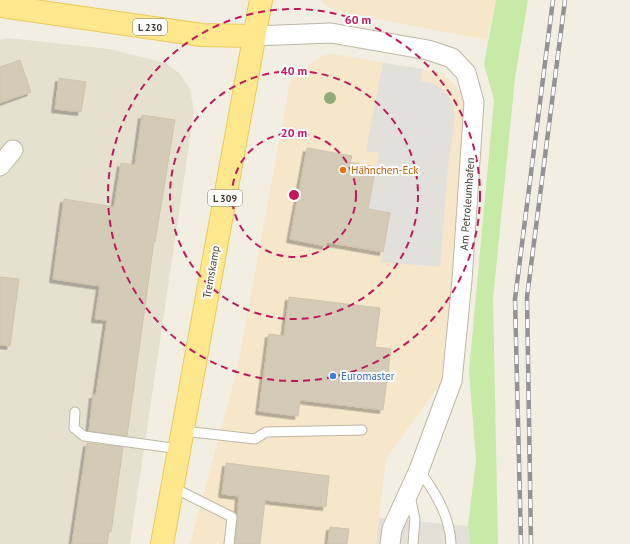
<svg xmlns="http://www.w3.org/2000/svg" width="630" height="544" viewBox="0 0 630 544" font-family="'PT Sans',sans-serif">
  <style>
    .residential { fill: #e6e1cf }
    .commercial { fill: #f6e7cb }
    .industrial { fill: #e4dfd7 }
    .green { fill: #c7eaa7 }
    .parking { fill: #e2e0db }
    .building { fill: #d4cbb7; stroke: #cfc3aa; filter: url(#shadow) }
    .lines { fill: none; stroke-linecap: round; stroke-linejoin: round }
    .service-casing { stroke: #beb7a4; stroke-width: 11 }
    .minor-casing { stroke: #beb7a4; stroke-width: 21 }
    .primary-casing { stroke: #eac958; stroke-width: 24 }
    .service { stroke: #fff; stroke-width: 9 }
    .minor { stroke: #fff; stroke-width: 19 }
    .primary { stroke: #ffe78e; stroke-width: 22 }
    .rail-casing { stroke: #939393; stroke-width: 4.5 }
    .rail { stroke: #fff; stroke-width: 3; stroke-dasharray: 9; stroke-linecap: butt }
    .tree { fill: #8ead79 }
    .ring { fill: none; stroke: #c2185b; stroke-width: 2; stroke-dasharray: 7 5 }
    .food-dot { fill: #e8710a; stroke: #fff; stroke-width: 1.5 }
    .shop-dot { fill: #3f7fe0; stroke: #fff; stroke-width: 1.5 }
    .labels { text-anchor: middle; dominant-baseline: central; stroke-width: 4; stroke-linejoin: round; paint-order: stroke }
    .shield { fill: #fff; stroke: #7c7870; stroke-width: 1 }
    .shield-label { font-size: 10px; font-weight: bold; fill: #443e32 }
    .food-label { font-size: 11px; fill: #c56008; stroke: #fff; text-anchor: start }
    .street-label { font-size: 11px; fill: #443e32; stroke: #fff }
    .shop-label { font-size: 11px; fill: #366cbe; stroke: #fff; text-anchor: start }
    .centre { fill: #c2185b; stroke: #fff; stroke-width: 2 }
    .ring-label { font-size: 12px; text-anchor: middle; font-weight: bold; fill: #c2185b; stroke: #fff; stroke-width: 4; stroke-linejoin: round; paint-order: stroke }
  </style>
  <defs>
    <filter id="shadow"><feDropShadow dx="-3.5" dy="3.5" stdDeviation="0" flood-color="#0004"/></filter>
  </defs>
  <rect width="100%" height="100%" fill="#f2eee2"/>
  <polygon class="residential" points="8,38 110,49 166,63 179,73 190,89 194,111 130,544 0,544 0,40"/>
  <g class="commercial">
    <polygon points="322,0 496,0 487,40 336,11 324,4"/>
    <polygon points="333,54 440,72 454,84 468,106 468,126 441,383 386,459 376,544 190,544 237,370 290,82 314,61 325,55"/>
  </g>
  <polygon class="industrial" points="379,518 468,526 470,544 376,544"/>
  <polygon class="green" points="496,0 528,0 515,78 493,299 498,544 470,544 468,526 476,460 469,371 494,100 484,64"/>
  <polygon class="parking" points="383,63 423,69 421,81 431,83 440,88 448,94 453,105 455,117 448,167 440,267 381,262 390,214 368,209 379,153 366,151"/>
  <g class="building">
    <polygon points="20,60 31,92 0,103 0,67"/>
    <polygon points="59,78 86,82 81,112 55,109"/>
    <polygon points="142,115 175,120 155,242 154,241 127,436 89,431 93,395 96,395 107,320 95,319 100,286 53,279 64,199 114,207 121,163 135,165"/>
    <polygon points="307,148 352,156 350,162 376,167 368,209 390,213 383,252 326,242 326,246 290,239"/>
    <polygon points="0,277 19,279 10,346 0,345"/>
    <polygon points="289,297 380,308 375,347 391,349 383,410 300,400 298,416 259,411 269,334 284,336"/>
    <polygon points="87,443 123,447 111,532 109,532 107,544 72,544"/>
    <polygon points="226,463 329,476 326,507 265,500 260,544 235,544 239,496 222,494"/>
    <polygon points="330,527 349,529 347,544 328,544"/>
  </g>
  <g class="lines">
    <g class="service-casing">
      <g id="service">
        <polyline points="75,412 74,428 84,436 180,449"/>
        <polyline points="183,431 255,439 266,432 362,430"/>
        <path d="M419,470c16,22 31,46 32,74"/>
        <polyline points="172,487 232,517 229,544"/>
        <polyline points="410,496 415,519 413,544"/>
      </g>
    </g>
    <g class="minor-casing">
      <g id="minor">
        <polyline points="254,36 331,33 428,50 452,58 466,73 474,102 462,280 452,381 419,470 392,529 390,544"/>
        <polyline points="0,166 13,150"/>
      </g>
    </g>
    <g class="primary-casing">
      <g id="primary">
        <polyline points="0,6 202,35 254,36"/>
        <polyline points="162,544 261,0"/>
      </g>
    </g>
    <use href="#service" class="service"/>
    <use href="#minor" class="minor"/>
    <use href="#primary" class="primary"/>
    <g class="rail-casing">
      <g id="rail">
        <polyline points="521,544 515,299 553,0"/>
        <polyline points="531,544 527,297 565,0"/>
      </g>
    </g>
    <use href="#rail" class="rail"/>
  </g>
  <circle class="tree" cx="330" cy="98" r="6"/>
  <g class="ring">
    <circle cx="294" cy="195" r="62"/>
    <circle cx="294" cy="195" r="124"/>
    <circle cx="294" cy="195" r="186"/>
  </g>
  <circle class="food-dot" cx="343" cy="170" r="4"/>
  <circle class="shop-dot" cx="333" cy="376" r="4"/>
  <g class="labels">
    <g class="shield">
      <rect x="133" y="19" width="34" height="16" rx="3"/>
      <rect x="208" y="190" width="34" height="16" rx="3"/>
    </g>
    <g class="shield-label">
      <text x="150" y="27">L 230</text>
      <text x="225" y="198">L 309</text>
    </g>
    <g class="food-label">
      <text x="351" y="170">Hähnchen-Eck</text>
    </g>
    <g class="street-label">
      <text transform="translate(467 204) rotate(-86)">Am Petroleumhafen</text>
      <text transform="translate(211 272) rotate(-80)">Tremskamp</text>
    </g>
    <g class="shop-label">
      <text x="341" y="376">Euromaster</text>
    </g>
  </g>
  <circle cx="294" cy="195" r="6" class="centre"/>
  <g class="ring-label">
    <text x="358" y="24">60 m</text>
    <text x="294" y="75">40 m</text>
    <text x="294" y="137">20 m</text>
  </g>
</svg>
